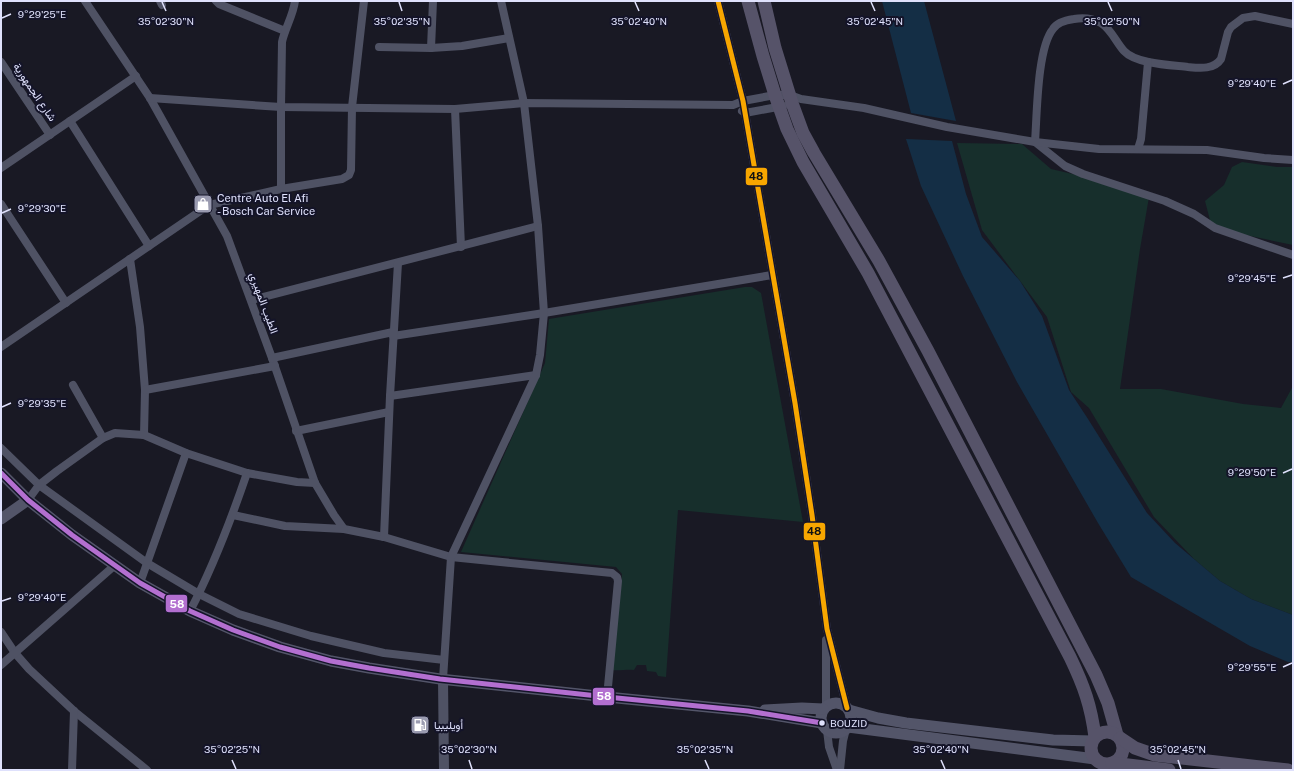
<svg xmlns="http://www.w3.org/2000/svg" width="1294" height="771" viewBox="0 0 1294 771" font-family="'Public Sans',Vazirmatn,sans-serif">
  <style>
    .green { fill: #172f2c }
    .water { fill: #142e45 }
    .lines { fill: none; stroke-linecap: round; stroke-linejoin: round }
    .minor { stroke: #4f5264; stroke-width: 8 }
    .tertiary { stroke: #4f5264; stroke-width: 10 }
    .secondary { stroke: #535569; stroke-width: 11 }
    .primary { stroke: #565369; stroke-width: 13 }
    .bus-1-casing { stroke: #141429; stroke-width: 8 }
    .bus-2-casing { stroke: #141429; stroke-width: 8 }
    .bus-1 { stroke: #f7a600; stroke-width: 5 }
    .bus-2 { stroke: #b36fd0; stroke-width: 5 }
    .ticks { fill: none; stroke: #dfe1fc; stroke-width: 1.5 }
    .bus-dot { fill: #dfe1fc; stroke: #141429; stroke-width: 1.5 }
    .labels { text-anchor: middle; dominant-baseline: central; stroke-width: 4; stroke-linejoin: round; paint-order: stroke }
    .bus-label { font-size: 10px; fill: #dfe1fc; stroke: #141429; text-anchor: start }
    .street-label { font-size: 11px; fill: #dfe1fc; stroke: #141429 }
    .poi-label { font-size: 11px; fill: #dfe1fc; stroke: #141429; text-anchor: start }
    .ticks-label { font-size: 10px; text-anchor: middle; fill: #dfe1fc; stroke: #141429; stroke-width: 4; stroke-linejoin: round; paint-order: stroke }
    .line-badge { stroke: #141429; stroke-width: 1.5 }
    .badge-label { font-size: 11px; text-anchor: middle; font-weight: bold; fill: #fff }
    .pale-badge-label { font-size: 11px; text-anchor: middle; font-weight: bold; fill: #111 }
  </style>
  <rect width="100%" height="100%" fill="#191924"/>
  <g class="green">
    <polygon points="957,143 1022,144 1051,169 1077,175 1149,197 1140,249 1120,389 1161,389 1243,404 1281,408 1293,386 1293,615 1251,599 1220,581 1194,559 1154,517 1089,408 1071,392 1047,317 982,230"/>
    <polygon points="1242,162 1277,167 1293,167 1293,245 1241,234 1211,224 1205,201 1224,185 1232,167"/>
    <path d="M745,287h7l9,6 42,229 -125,-12 -12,167 -8,-1 -2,-4 -9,-1 -1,-6h-9l-3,5c-7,-1 -14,1 -22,0l10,-96 -6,-7 -155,-15 84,-189 4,-44z"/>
  </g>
  <g class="water">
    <polygon points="882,1 924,1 956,121 911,113"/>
    <polygon points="906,139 952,141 966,194 982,237 1020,281 1042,316 1069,390 1088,419 1147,513 1175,543 1220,581 1251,599 1293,615 1293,662 1288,662 1250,646 1131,577 1098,523 1017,382 963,276 921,186"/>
  </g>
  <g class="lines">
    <g class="minor">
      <polyline points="85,1 150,98 227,236 272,358 315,483 334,515 344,529 384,537 451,557 612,573 617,577 618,581 607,697"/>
      <polyline points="160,1 162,5"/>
      <polyline points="216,1 219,4 285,31"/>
      <polyline points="718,1 743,101 795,403 812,515 827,629 847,708"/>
      <path d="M1293,24l-38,-8 -12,2 -12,9 -3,5 -7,27c-7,11 -22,9 -33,8 -17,-2 -52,-3 -64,-16 -8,-9 -13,-22 -23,-28 -9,-5 -17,-6 -27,-4 -7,1 -17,3 -21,10 -16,19 -16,87 -18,113l30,24 18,8 82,27 29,13 21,14 78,27"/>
      <polyline points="379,47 431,48 462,46 509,38"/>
      <polyline points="431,48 433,1"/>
      <polyline points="1,62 50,135"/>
      <polyline points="150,98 281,107 455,109 524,103 733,105 743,101 775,95 790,95 801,99 864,108 947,127 1035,142 1099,149 1207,150 1264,158 1293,160"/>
      <polyline points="455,109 461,247"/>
      <polyline points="742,111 745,113 783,106"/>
      <polyline points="70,121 149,246"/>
      <polyline points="1138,149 1141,139 1148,62"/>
      <polyline points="1,168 136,76"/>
      <path d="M281,189v-82l1,-65c3,-14 11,-26 13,-41"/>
      <polyline points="1,204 66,303"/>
      <polyline points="130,259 140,327 145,390 144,435"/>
      <polyline points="252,300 538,226"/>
      <polyline points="393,336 544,313 772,275"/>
      <polyline points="1,347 209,205 281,189 342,179 349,175 351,170 352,107 364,1"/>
      <polyline points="272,358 393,332"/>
      <polyline points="73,385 103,438"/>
      <polyline points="145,390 275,366"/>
      <polyline points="390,396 536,375"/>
      <polyline points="296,431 389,412"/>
      <polyline points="1,448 39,485 147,563 199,594 239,614 311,636 384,653 444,660"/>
      <polyline points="28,500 39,485 57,471 103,438 115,433 144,435 186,453 247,473 297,482 315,483"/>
      <polyline points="233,515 285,526 344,529"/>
      <polyline points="384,537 390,396 398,263"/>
      <polyline points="140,583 186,453"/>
      <path d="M190,611c23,-44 41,-91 57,-138"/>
      <polyline points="1,632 15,653 29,669 74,711 147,770"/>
      <polyline points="1,665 114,566"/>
      <polyline points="443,679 451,557 536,375 540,355 544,313 538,226 524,103 501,1"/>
      <polyline points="826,707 826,640"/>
      <polyline points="827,730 829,747 837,770"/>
      <polyline points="72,770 74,711"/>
      <polyline points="840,770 843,741 846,729"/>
    </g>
    <polyline class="tertiary" points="443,679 444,770"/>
    <g class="secondary">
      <polyline points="1,473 28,500 72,535 140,583 190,611 233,630 280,647 331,661 369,668 440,679 607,697 748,711 822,723"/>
      <polyline points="1,519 28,500"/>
      <circle cx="836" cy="718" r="15"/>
      <polyline points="765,710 802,708 823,709"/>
      <polyline points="849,710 878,718 906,723 1053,740 1093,741"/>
      <polyline points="848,727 1095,759"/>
    </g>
    <g class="primary">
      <path d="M748,1l15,55 12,39 12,34 16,33 65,111 202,384c14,29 21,49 25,80"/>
      <polyline points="764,1 775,48 792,103 803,133 814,153 879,261 928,351 1096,675 1108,703 1117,735"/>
      <circle cx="1107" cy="748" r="16"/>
      <polyline points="1120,738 1135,748 1155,755 1288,770"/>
      <polyline points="1112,763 1169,770"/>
    </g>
    <g class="bus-1-casing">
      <polyline id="bus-1" points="718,1 743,101 795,403 812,515 827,629 847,708"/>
    </g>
    <g class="bus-2-casing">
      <polyline id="bus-2" points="1,473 28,500 72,535 140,583 190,611 233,630 280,647 331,661 369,668 440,679 607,697 748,711 822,723"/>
    </g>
    <use href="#bus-1" class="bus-1"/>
    <use href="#bus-2" class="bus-2"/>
  </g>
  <path class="ticks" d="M162,2l4,9M399,2l3,9M635,2l4,9M871,2l4,9M1108,2l4,9M2,18l9,-4M1283,84l9,-4M2,213l9,-4M1283,278l9,-3M2,407l9,-4M1283,473l9,-4M2,601l9,-3M1283,667l9,-4M232,760l4,9M469,760l3,9M705,760l4,9M941,760l4,9M1178,760l3,9"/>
  <defs>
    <g id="shop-square" transform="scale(1)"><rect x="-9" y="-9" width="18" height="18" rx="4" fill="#9a9bb0" stroke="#141429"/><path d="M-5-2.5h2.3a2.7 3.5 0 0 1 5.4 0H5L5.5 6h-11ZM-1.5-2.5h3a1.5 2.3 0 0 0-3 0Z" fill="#fff"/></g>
    <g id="fuel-square" transform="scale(1)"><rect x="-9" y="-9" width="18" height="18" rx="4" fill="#9a9bb0" stroke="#141429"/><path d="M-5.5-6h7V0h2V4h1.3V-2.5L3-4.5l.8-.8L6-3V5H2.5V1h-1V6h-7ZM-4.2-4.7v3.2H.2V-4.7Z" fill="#fff"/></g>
  </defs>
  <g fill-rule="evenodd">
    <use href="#shop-square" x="203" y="204"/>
    <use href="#fuel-square" x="420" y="725"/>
  </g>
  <circle class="bus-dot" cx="822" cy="723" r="3.5"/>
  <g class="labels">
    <g class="bus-label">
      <text x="830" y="723">BOUZID</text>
    </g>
    <g class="street-label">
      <text transform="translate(35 92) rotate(56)">شارع الجمهورية</text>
      <text transform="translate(264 303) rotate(70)">الطيب المهيري</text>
    </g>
    <g class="poi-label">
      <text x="217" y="198">Centre Auto El Afi<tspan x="217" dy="13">- Bosch Car Service</tspan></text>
      <text x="434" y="725">أويليبيا</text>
    </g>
  </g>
  <g class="ticks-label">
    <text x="42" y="18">9°29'25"E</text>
    <text x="166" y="25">35°02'30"N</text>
    <text x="402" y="25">35°02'35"N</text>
    <text x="639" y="25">35°02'40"N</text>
    <text x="875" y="25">35°02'45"N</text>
    <text x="1112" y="25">35°02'50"N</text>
    <text x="1252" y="87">9°29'40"E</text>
    <text x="42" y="212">9°29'30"E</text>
    <text x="1252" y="282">9°29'45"E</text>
    <text x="42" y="407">9°29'35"E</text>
    <text x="1252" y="476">9°29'50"E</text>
    <text x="42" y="601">9°29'40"E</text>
    <text x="1252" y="671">9°29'55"E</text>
    <text x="232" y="753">35°02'25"N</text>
    <text x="469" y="753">35°02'30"N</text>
    <text x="705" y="753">35°02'35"N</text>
    <text x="941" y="753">35°02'40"N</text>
    <text x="1178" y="753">35°02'45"N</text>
  </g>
  <g class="line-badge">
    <rect x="745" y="167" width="23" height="19" rx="4" fill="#f7a600"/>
    <rect x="803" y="522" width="23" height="19" rx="4" fill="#f7a600"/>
    <rect x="165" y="594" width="23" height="19" rx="4" fill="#b36fd0"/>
    <rect x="592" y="687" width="23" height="19" rx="4" fill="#b36fd0"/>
  </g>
  <g class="badge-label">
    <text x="177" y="608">58</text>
    <text x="604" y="700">58</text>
  </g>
  <g class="pale-badge-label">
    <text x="756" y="180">48</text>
    <text x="814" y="535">48</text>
  </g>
  <rect width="1294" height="771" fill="none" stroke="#dfe1fc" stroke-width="4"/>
</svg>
